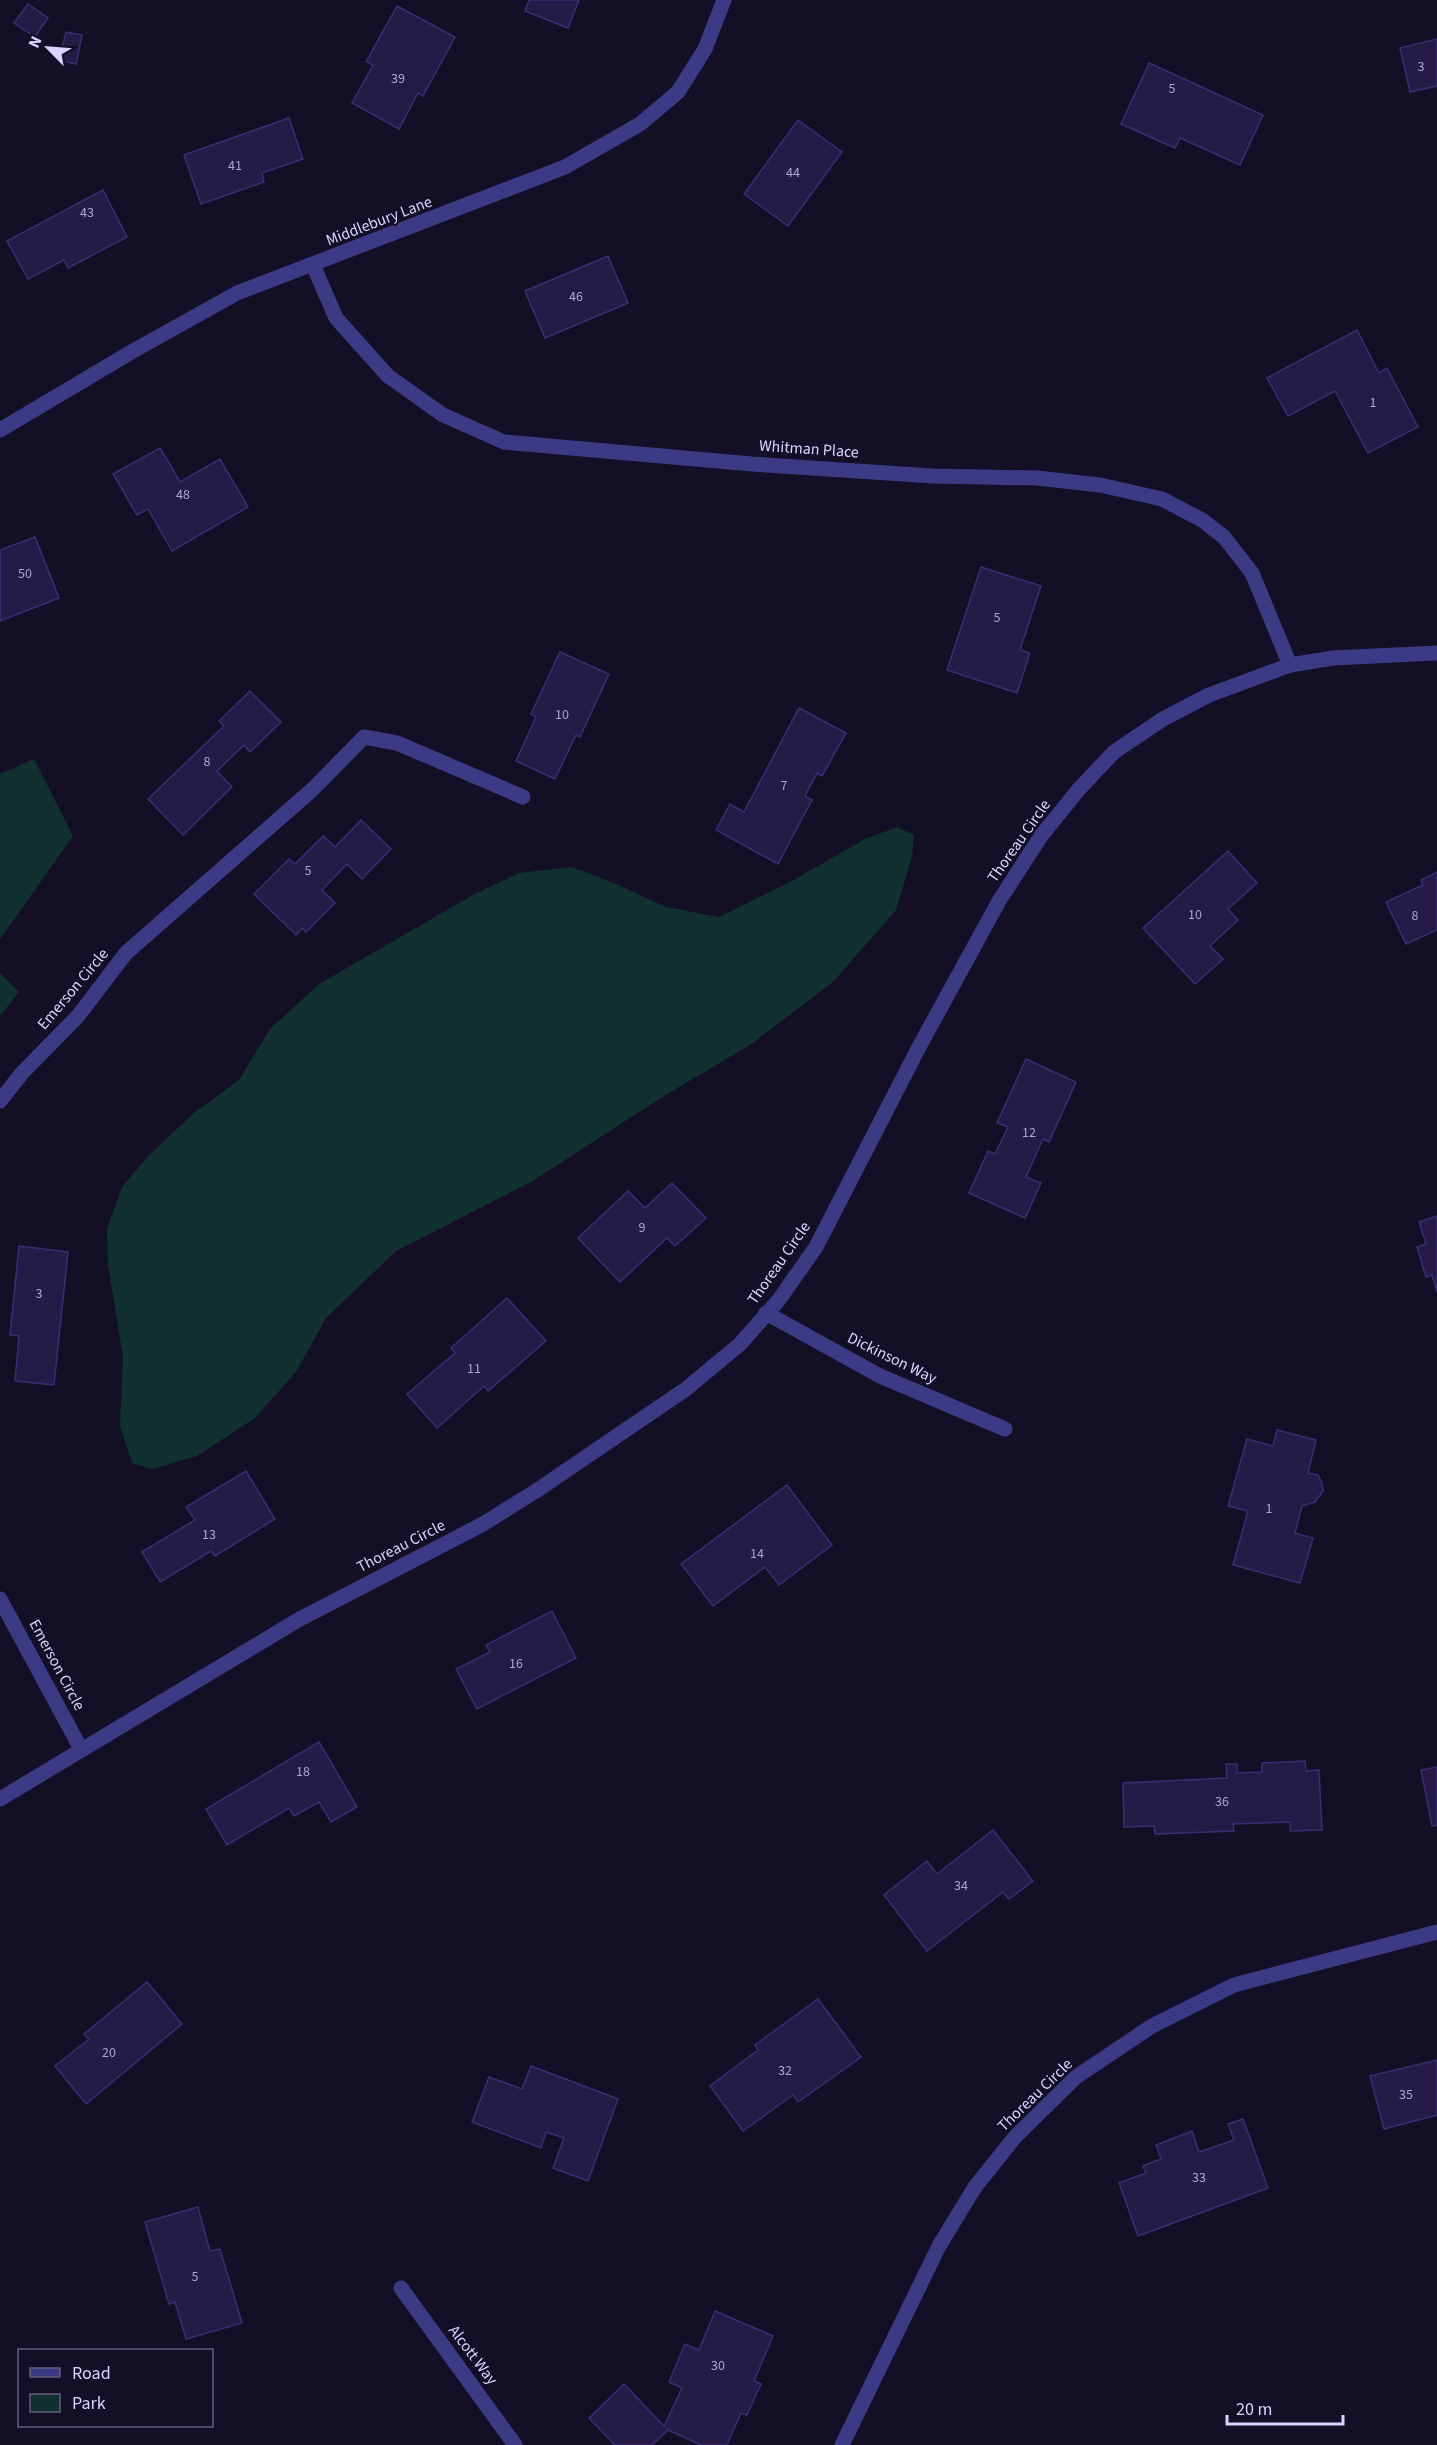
<svg xmlns="http://www.w3.org/2000/svg" width="1437" height="2445" viewBox="0 0 1437 2445" font-family="'Source Sans 3',sans-serif">
  <style>
    .green { fill: #12302f }
    .building { fill: #241b47; stroke: #3b2d73; stroke-width: 1.5 }
    .lines { fill: none; stroke-linecap: round; stroke-linejoin: round }
    .minor { stroke: #3d3a85; stroke-width: 15 }
    .labels { text-anchor: middle; dominant-baseline: central; stroke-width: 4.5; stroke-linejoin: round; paint-order: stroke }
    .number-label { font-size: 14px; fill: #aca6d1 }
    .street-label { font-size: 16px; fill: #d9d4ff; stroke: #130f26 }
  </style>
  <rect width="100%" height="100%" fill="#130f26"/>
  <g class="green">
    <polygon points="34,759 73,836 0,939 0,774"/>
    <polygon points="897,827 914,835 912,857 896,910 833,982 750,1045 664,1096 531,1182 396,1251 326,1318 296,1372 255,1418 197,1456 152,1469 132,1463 120,1426 123,1357 108,1264 107,1228 122,1187 149,1155 194,1113 239,1080 270,1029 319,984 473,895 519,873 572,867 616,884 666,907 719,917 792,881 865,839"/>
    <polygon points="0,973 19,992 0,1016"/>
  </g>
  <g class="building">
    <polygon points="529,0 579,0 568,28 525,11"/>
    <polygon points="28,4 48,18 35,37 14,23"/>
    <polygon points="397,6 455,37 423,96 418,93 399,129 352,103 373,65 366,62"/>
    <polygon points="66,32 82,35 76,64 59,60"/>
    <polygon points="1437,39 1437,86 1410,92 1400,48"/>
    <polygon points="1149,63 1263,115 1240,165 1180,138 1175,148 1121,124"/>
    <polygon points="289,118 303,159 262,173 264,182 201,204 184,155"/>
    <polygon points="798,120 842,152 788,226 744,194"/>
    <polygon points="103,190 127,237 68,268 64,260 28,279 7,241"/>
    <polygon points="608,256 628,303 545,338 525,291"/>
    <polygon points="1357,330 1379,373 1387,368 1418,427 1368,453 1335,391 1288,416 1267,378"/>
    <polygon points="160,448 180,482 220,459 248,507 172,551 148,509 137,515 113,474"/>
    <polygon points="35,537 59,598 0,621 0,550"/>
    <polygon points="981,567 1041,586 1020,650 1030,653 1017,693 947,670"/>
    <polygon points="560,652 609,674 580,737 576,735 555,779 516,761 536,717 531,714"/>
    <polygon points="250,691 281,722 250,752 244,745 217,771 232,787 183,835 148,799 224,726 219,721"/>
    <polygon points="799,708 846,733 822,776 817,773 805,796 812,800 778,864 716,830 730,804 744,812"/>
    <polygon points="361,820 391,849 362,879 347,864 322,890 335,903 306,932 302,928 296,935 254,894 289,859 295,864 323,836 335,847"/>
    <polygon points="1228,851 1257,883 1228,909 1238,920 1210,946 1223,959 1195,984 1143,928"/>
    <polygon points="1437,872 1437,930 1406,944 1386,902 1423,885 1421,880"/>
    <polygon points="1026,1059 1076,1082 1049,1142 1043,1139 1026,1177 1041,1183 1025,1218 969,1193 988,1151 995,1154 1008,1127 997,1123"/>
    <polygon points="672,1183 706,1218 675,1246 667,1238 620,1282 578,1238 628,1191 645,1208"/>
    <polygon points="1437,1216 1437,1292 1432,1275 1426,1277 1417,1247 1426,1244 1419,1222"/>
    <polygon points="19,1246 68,1252 54,1385 15,1381 19,1336 10,1335"/>
    <polygon points="507,1298 546,1341 488,1391 484,1386 437,1428 407,1394 455,1353 451,1348"/>
    <polygon points="1277,1430 1316,1440 1308,1473 1318,1475 1322,1483 1323,1491 1315,1502 1302,1506 1295,1533 1313,1538 1300,1583 1233,1565 1248,1511 1228,1506 1247,1439 1273,1446"/>
    <polygon points="246,1471 275,1519 215,1556 211,1551 160,1582 142,1552 195,1520 186,1507"/>
    <polygon points="787,1485 832,1545 779,1585 765,1567 713,1606 681,1564"/>
    <polygon points="552,1611 576,1658 477,1709 456,1669 490,1652 486,1645"/>
    <polygon points="319,1742 357,1807 331,1822 319,1802 294,1816 289,1808 227,1845 206,1809"/>
    <polygon points="1305,1761 1306,1771 1319,1770 1322,1830 1290,1831 1290,1822 1233,1824 1234,1831 1155,1834 1154,1826 1124,1827 1123,1783 1227,1778 1226,1764 1237,1764 1237,1773 1262,1772 1262,1763"/>
    <polygon points="1437,1767 1437,1825 1432,1826 1421,1770"/>
    <polygon points="993,1830 1033,1881 1009,1899 1003,1892 927,1951 884,1895 927,1861 937,1874"/>
    <polygon points="147,1982 182,2024 86,2104 55,2066 89,2039 84,2034"/>
    <polygon points="818,1999 861,2057 798,2102 793,2095 743,2131 710,2086 758,2050 755,2045"/>
    <polygon points="1437,2060 1437,2115 1384,2129 1370,2076"/>
    <polygon points="531,2066 618,2099 588,2181 553,2168 564,2138 546,2132 541,2148 472,2122 489,2077 522,2089"/>
    <polygon points="1243,2119 1268,2188 1138,2236 1119,2183 1146,2173 1143,2166 1161,2159 1156,2145 1192,2131 1199,2152 1234,2140 1228,2124"/>
    <polygon points="198,2207 210,2251 220,2249 242,2323 186,2339 175,2302 169,2304 145,2222"/>
    <polygon points="715,2311 773,2336 754,2381 761,2384 747,2415 741,2413 727,2445 701,2445 668,2430 652,2445 615,2445 589,2418 624,2384 664,2426 682,2388 669,2382 685,2344 699,2350"/>
  </g>
  <g class="lines">
    <g class="minor">
      <polyline points="313,265 336,318 388,376 443,415 504,442 752,464 933,476 1037,478 1100,485 1162,499 1202,520 1224,537 1252,573 1290,665"/>
      <polyline points="0,430 133,351 237,293 565,167 640,124 678,92 705,49 724,0"/>
      <polyline points="0,1101 22,1073 78,1016 126,953 313,789 364,737 397,743 523,797"/>
      <polyline points="766,1313 880,1376 1005,1429"/>
      <polyline points="0,1599 81,1749"/>
      <polyline points="0,1799 298,1620 483,1524 536,1491 686,1389 740,1344 778,1301 816,1247 919,1047 999,901 1041,836 1079,789 1114,752 1163,719 1209,695 1290,665 1333,658 1437,653"/>
      <polyline points="401,2288 515,2445"/>
      <polyline points="842,2445 939,2246 975,2187 1015,2137 1076,2077 1152,2026 1234,1985 1437,1932"/>
    </g>
  </g>
  <g class="labels">
    <g class="number-label">
      <text x="1421" y="67">3</text>
      <text x="398" y="79">39</text>
      <text x="1172" y="89">5</text>
      <text x="235" y="166">41</text>
      <text x="793" y="173">44</text>
      <text x="87" y="213">43</text>
      <text x="576" y="297">46</text>
      <text x="1373" y="403">1</text>
      <text x="183" y="495">48</text>
      <text x="25" y="574">50</text>
      <text x="997" y="618">5</text>
      <text x="562" y="715">10</text>
      <text x="207" y="762">8</text>
      <text x="784" y="786">7</text>
      <text x="308" y="871">5</text>
      <text x="1195" y="915">10</text>
      <text x="1415" y="916">8</text>
      <text x="1029" y="1133">12</text>
      <text x="642" y="1228">9</text>
      <text x="39" y="1294">3</text>
      <text x="474" y="1369">11</text>
      <text x="1269" y="1509">1</text>
      <text x="209" y="1535">13</text>
      <text x="757" y="1554">14</text>
      <text x="516" y="1664">16</text>
      <text x="303" y="1772">18</text>
      <text x="1222" y="1802">36</text>
      <text x="961" y="1886">34</text>
      <text x="109" y="2053">20</text>
      <text x="785" y="2071">32</text>
      <text x="1406" y="2095">35</text>
      <text x="1199" y="2178">33</text>
      <text x="195" y="2277">5</text>
      <text x="718" y="2366">30</text>
    </g>
    <g class="street-label">
      <text transform="translate(379 221) rotate(-21)">Middlebury Lane</text>
      <text transform="translate(809 449) rotate(4)">Whitman Place</text>
      <text transform="translate(1019 841) rotate(-55)">Thoreau Circle</text>
      <text transform="translate(73 989) rotate(-50)">Emerson Circle</text>
      <text transform="translate(779 1263) rotate(-55)">Thoreau Circle</text>
      <text transform="translate(892 1358) rotate(26)">Dickinson Way</text>
      <text transform="translate(401 1546) rotate(-27)">Thoreau Circle</text>
      <text transform="translate(57 1665) rotate(62)">Emerson Circle</text>
      <text transform="translate(1035 2095) rotate(-44)">Thoreau Circle</text>
      <text transform="translate(473 2355) rotate(53)">Alcott Way</text>
    </g>
  </g>
  <rect x="18" y="2349" width="195" height="78" fill="#130f26" stroke="#625e7d" stroke-width="1.5"/>
  <rect x="30" y="2368" width="30" height="9" fill="#3d3a85" stroke="#625e7d" stroke-width="1.5"/>
  <text x="72" y="2379" font-size="18" fill="#d9d4ff">Road</text>
  <rect x="30" y="2394" width="30" height="18" fill="#12302f" stroke="#625e7d" stroke-width="1.5"/>
  <text x="72" y="2409" font-size="18" fill="#d9d4ff">Park</text>
  <g transform="translate(48 48) rotate(295)" stroke="#130f26" stroke-width="4.5" paint-order="stroke">
  <path d="M0-4.5L10 22L0 15L-10 22Z" fill="#d9d4ff"/>
  <text y="-9" font-size="16" font-weight="bold" text-anchor="middle" fill="#d9d4ff">N</text>
  </g>
  <path d="M1227 2415v9h116v-9" fill="none" stroke="#d9d4ff" stroke-width="3"/>
  <text x="1236" y="2415" font-size="18" fill="#d9d4ff" stroke="#130f26" stroke-width="4.5" paint-order="stroke">20 m</text>
</svg>
